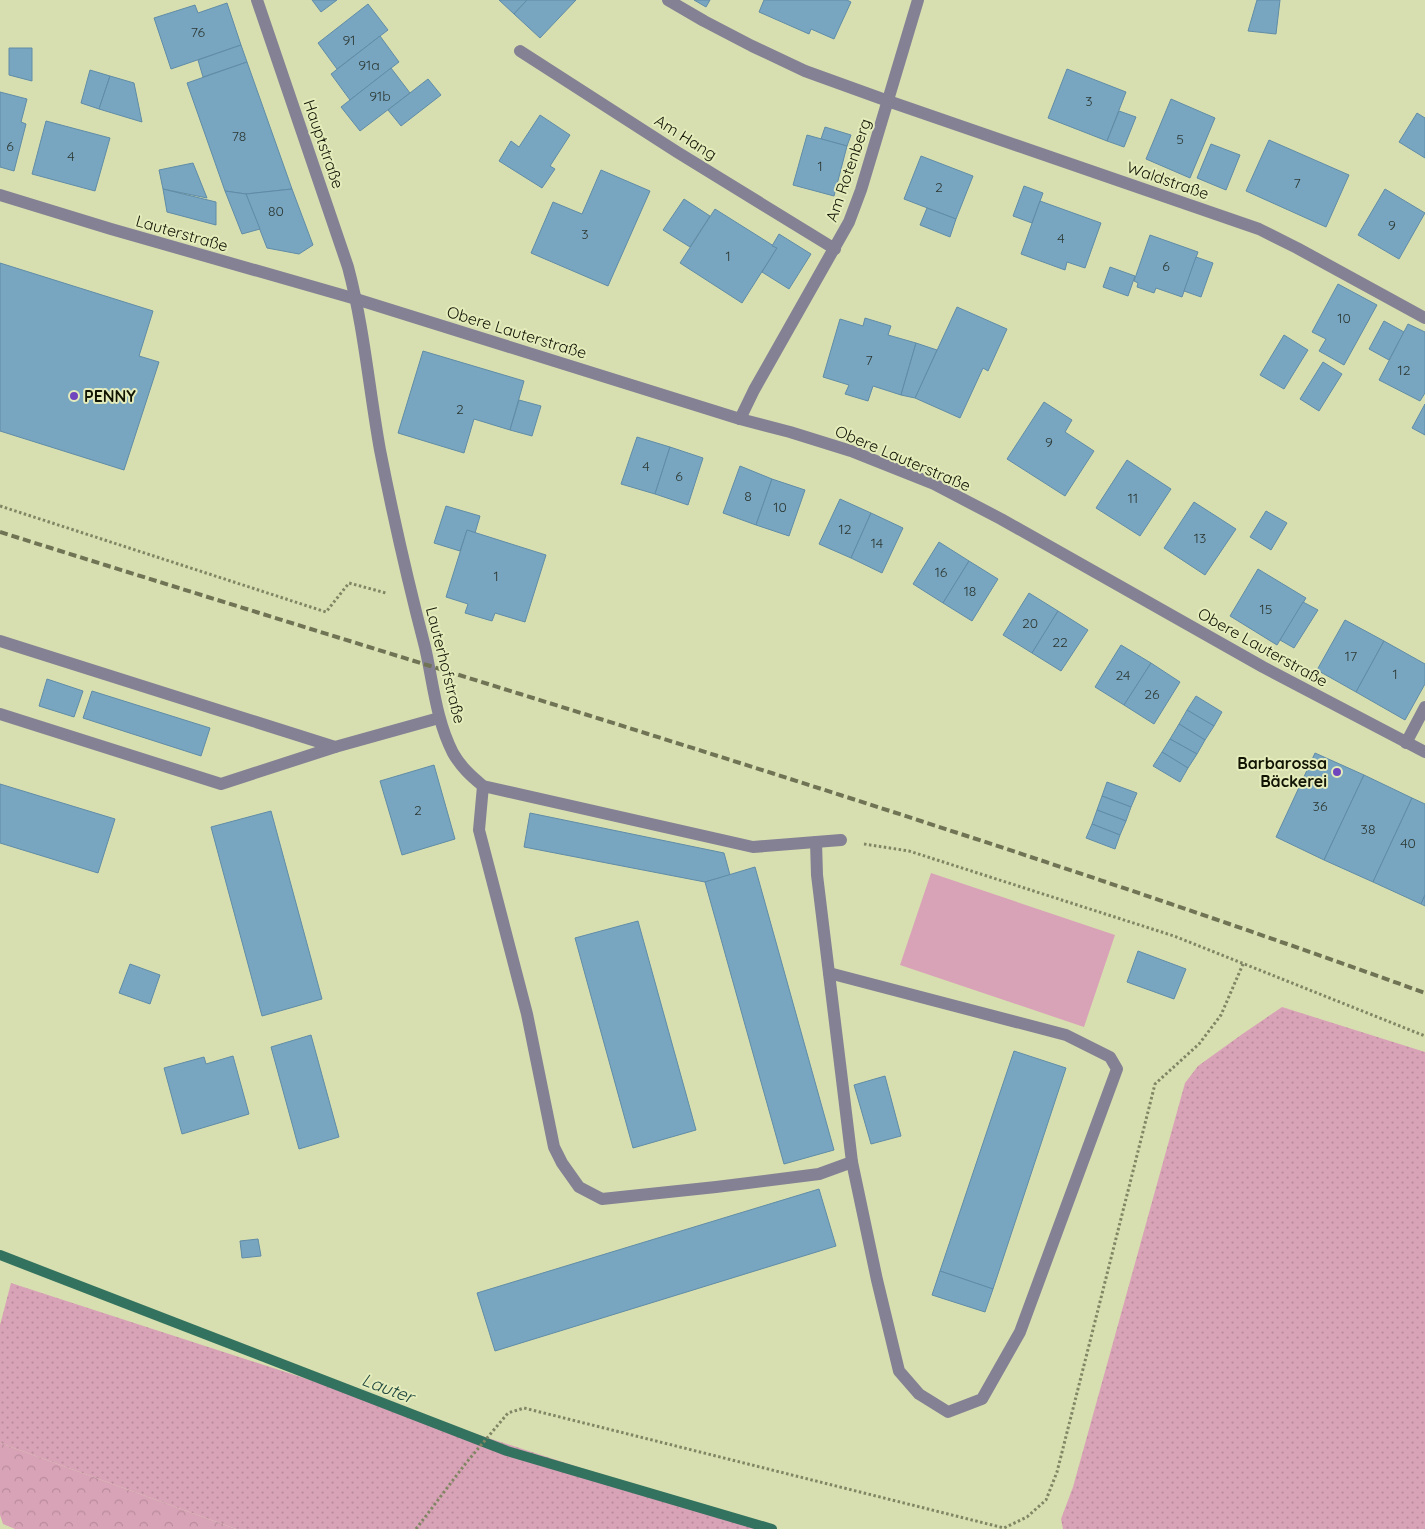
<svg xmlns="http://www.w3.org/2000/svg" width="1425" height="1529" viewBox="0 0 1425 1529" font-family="Quicksand,sans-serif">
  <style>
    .grass { fill: url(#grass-dots) }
    .forest { fill: url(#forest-crowns) }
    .park { fill: #d9a3b7 }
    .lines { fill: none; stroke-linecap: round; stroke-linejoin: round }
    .stream { stroke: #33725e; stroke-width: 10 }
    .building { fill: #78a5c0; stroke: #608ca7 }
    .path { stroke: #808664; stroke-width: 3; stroke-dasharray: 2.5 2.5; stroke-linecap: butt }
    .service { stroke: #858194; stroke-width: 12 }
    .minor { stroke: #858194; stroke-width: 12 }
    .tertiary { stroke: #858194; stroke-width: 12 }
    .rail { stroke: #707455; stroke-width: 4; stroke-dasharray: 8 4; stroke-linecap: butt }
    .poi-dot { fill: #6f46be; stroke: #e5ecbc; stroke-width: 2 }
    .labels { text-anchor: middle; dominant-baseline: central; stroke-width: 4; stroke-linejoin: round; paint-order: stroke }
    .number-label { font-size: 14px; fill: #2c3933 }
    .street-label { font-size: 16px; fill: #131504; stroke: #e5ecbc }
    .poi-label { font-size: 16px; font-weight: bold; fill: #131504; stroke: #e5ecbc; text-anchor: start }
    .water-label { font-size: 18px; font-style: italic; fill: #224a40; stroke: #e5ecbc }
  </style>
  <defs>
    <pattern id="grass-dots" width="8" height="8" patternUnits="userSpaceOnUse" patternTransform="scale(1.25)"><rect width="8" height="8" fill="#d9a3b7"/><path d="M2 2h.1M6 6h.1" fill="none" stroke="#b98b9c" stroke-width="1.8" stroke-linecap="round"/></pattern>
    <pattern id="forest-crowns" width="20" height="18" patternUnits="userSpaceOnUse" patternTransform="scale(1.25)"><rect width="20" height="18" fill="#d9a3b7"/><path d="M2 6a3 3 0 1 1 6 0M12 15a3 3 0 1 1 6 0" fill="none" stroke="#b98b9c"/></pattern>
  </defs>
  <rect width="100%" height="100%" fill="#d7dfb0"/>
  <g class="grass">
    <polygon points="1282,1007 1425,1052 1425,1529 1063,1529 1061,1519 1073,1487 1185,1083 1198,1066 1241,1035"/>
    <polygon points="11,1283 769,1529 236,1529 0,1443 0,1325"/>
  </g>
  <polygon class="forest" points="0,1443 236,1529 15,1529 3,1524 0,1515"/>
  <polygon class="park" points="931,873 1115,935 1084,1027 900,965"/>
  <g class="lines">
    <polyline class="stream" points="0,1255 507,1451 772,1529"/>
  </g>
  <g class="building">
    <polygon points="312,0 337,0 321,12"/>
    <polygon points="499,0 527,0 514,14"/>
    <polygon points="527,0 576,0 540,38 514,14"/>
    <polygon points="694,0 710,0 706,7"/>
    <polygon points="764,0 847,0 851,2 834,39 811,29 809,34 759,12"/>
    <polygon points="1257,0 1280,0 1276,34 1248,31"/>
    <polygon points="227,3 241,45 171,69 154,18 195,5 198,13"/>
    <polygon points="368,4 388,30 337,69 318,43"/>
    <polygon points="380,36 399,62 350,100 331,74"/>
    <polygon points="241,45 247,62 203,77 198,60"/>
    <polygon points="9,48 32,48 32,81 9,75"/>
    <polygon points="247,62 292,189 246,194 225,191 187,83"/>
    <polygon points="391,68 410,93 360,131 341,107"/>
    <polygon points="1067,69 1126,92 1107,141 1048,118"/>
    <polygon points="90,70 110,76 99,109 81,103"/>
    <polygon points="110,76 134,83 142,122 99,109"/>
    <polygon points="428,79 441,95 401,126 388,110"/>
    <polygon points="0,92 27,99 21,122 26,124 14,171 0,167"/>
    <polygon points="1171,99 1215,118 1190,178 1146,159"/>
    <polygon points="1119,111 1136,117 1124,147 1107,141"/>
    <polygon points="1417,113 1425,118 1425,158 1399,142"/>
    <polygon points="540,115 570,135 550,166 555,169 542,188 499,161 511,141 519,147"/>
    <polygon points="46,121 110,138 95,191 32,174"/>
    <polygon points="825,127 851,135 847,146 821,139"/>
    <polygon points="807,135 847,146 834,196 793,185"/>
    <polygon points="1269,140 1349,175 1326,227 1246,191"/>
    <polygon points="1211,144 1240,155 1226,190 1197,178"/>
    <polygon points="921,156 973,176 956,219 904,199"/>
    <polygon points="193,163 207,198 163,189 159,170"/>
    <polygon points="601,170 650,191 608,286 531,253 553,202 582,214"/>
    <polygon points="1024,186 1043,193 1032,223 1013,216"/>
    <polygon points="163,189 216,202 216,225 167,212"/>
    <polygon points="292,189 313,245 299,254 267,248 246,194"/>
    <polygon points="1385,189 1425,213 1399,259 1358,235"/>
    <polygon points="225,191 246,194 260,229 242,234"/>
    <polygon points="684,199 710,216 690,247 663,230"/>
    <polygon points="1040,201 1101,223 1085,268 1067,262 1065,270 1021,254"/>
    <polygon points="927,208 956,219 950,237 920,225"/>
    <polygon points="715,209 777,248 742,303 680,263"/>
    <polygon points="779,234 811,254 789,289 762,272 777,248 772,246"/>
    <polygon points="1150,235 1198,252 1182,297 1156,288 1154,293 1137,287 1138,283 1134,281"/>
    <polygon points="1196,257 1213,263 1201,297 1184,291"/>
    <polygon points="0,263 153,311 139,356 159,362 124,470 0,431"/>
    <polygon points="1110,267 1135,276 1128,296 1103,287"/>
    <polygon points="1338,284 1377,305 1344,365 1319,351 1326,339 1312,332"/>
    <polygon points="957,307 1007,329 988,371 983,368 960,418 915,398"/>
    <polygon points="865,318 891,326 888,335 916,343 901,395 873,386 868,401 845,394 849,385 823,377 840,319 863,326"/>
    <polygon points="1384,321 1404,332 1389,360 1369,349"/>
    <polygon points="1408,324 1425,332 1425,393 1420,401 1379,380"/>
    <polygon points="1284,335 1308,350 1284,389 1260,375"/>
    <polygon points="916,343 937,350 915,398 901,395"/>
    <polygon points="423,351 524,381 510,430 474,419 464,453 398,433"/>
    <polygon points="1323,362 1342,374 1319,411 1300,399"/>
    <polygon points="519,400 541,406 532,436 510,430"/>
    <polygon points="1044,402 1072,420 1065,432 1094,451 1065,496 1007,459"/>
    <polygon points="1425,404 1425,435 1412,428"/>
    <polygon points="637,437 670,447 655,494 621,484"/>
    <polygon points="670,447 703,458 688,505 655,494"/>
    <polygon points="1127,460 1171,489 1140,536 1096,508"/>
    <polygon points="740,466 772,479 756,525 723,513"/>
    <polygon points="772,479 805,490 789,536 756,525"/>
    <polygon points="840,499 871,513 851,558 819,544"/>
    <polygon points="1194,502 1236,529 1205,575 1164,548"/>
    <polygon points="446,506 480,516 475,533 467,530 460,551 434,543"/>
    <polygon points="1266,511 1287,523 1271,550 1250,537"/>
    <polygon points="871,513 903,528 882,573 851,558"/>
    <polygon points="467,530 546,555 525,622 495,613 492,621 465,613 468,604 446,597"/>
    <polygon points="939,542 969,561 943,603 913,584"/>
    <polygon points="969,561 998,579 972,621 943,603"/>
    <polygon points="1258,569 1306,598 1277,645 1230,616"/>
    <polygon points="1029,593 1058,611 1032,653 1003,635"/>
    <polygon points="1303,602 1318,610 1294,648 1280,640"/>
    <polygon points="1058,611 1088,630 1061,671 1032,653"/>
    <polygon points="1345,620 1384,641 1356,692 1317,670"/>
    <polygon points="1384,641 1425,664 1425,684 1405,720 1356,692"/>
    <polygon points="1121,645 1151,663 1124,705 1095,687"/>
    <polygon points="1151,663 1180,682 1154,724 1124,705"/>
    <polygon points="47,679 83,691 74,717 39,706"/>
    <polygon points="92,691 210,728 201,756 83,718"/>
    <polygon points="1196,696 1222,712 1214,726 1187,710"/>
    <polygon points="1187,710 1214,726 1205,740 1179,724"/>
    <polygon points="1179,724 1205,740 1197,754 1170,739"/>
    <polygon points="1170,739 1197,754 1188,768 1162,752"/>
    <polygon points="1162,752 1188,768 1180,782 1153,766"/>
    <polygon points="1315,753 1364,775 1324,860 1276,837"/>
    <polygon points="434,765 455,839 402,855 380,781"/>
    <polygon points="1364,775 1412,798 1373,882 1324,860"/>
    <polygon points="1107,782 1137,793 1131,807 1102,796"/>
    <polygon points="0,784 115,819 98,873 0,843"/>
    <polygon points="1102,796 1131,807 1126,821 1097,810"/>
    <polygon points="1412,798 1425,804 1425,895 1421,904 1373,882"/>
    <polygon points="1097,810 1126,821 1120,835 1092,824"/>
    <polygon points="271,811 322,999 262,1016 211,827"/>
    <polygon points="530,813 724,853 730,875 705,882 524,847"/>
    <polygon points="1092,824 1120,835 1115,849 1086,838"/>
    <polygon points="755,867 834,1150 784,1164 705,882"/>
    <polygon points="1425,895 1425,906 1421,904"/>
    <polygon points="638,921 696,1130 633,1148 575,938"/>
    <polygon points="1138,951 1186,969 1174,999 1127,982"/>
    <polygon points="130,964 160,975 150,1004 119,993"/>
    <polygon points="311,1035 339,1137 299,1149 271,1047"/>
    <polygon points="1014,1051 1066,1068 993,1289 940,1271"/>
    <polygon points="233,1056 249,1114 182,1134 164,1068 204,1057 206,1064"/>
    <polygon points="885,1076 901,1136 871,1144 854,1085"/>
    <polygon points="819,1189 836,1246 495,1351 477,1293"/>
    <polygon points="258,1239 261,1256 242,1258 240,1241"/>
    <polygon points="940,1271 993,1289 985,1312 932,1295"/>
  </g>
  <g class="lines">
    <g class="path">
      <polyline points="0,506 326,612 349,583 386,593"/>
      <polyline points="864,844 909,851 1174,936 1425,1036"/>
      <polyline points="416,1529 466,1463 508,1413 524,1408 1004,1528 1027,1517 1046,1500 1057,1472 1155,1084 1199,1044 1221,1015 1243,964"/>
    </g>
    <g class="service">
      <polyline points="0,641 335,747"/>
      <polyline points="0,714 221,784 335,747 439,718"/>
      <polyline points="483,786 479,830 527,1014 554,1147 562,1163 579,1187 602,1199 716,1187 819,1174 852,1162 817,875 816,842"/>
      <polyline points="829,973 1066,1035 1110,1057 1117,1069 1020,1332 982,1399 948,1412 919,1394 899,1371 877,1280 852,1162"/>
    </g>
    <g class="minor">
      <path d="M257,0l91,267c16,60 21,122 32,183 13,66 28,132 45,197 8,35 11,73 28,106 8,14 18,23 30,33l270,61 88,-7"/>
      <polyline points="668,0 704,21 752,46 805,71 888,101 1259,229 1297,248 1425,318"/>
      <polyline points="520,51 677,152 835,249"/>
      <polyline points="740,419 754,390 849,222 861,190 918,0"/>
      <polyline points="1406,743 1425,707"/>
    </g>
    <polyline class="tertiary" points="0,195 111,229 356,299 740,419 790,432 851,451 934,484 1001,519 1263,667 1425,752"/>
    <path class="rail" d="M0,532c476,150 955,291 1425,461"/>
  </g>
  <g class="poi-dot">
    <circle cx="74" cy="396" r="5"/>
    <circle cx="1337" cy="772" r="5"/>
  </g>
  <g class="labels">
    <g class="number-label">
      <text x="198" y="32">76</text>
      <text x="349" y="40">91</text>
      <text x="369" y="65">91a</text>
      <text x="380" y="96">91b</text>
      <text x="1089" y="101">3</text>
      <text x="239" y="136">78</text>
      <text x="1180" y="139">5</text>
      <text x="10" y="146">6</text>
      <text x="71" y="156">4</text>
      <text x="820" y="166">1</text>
      <text x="1297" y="183">7</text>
      <text x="939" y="187">2</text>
      <text x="276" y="211">80</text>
      <text x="1392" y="225">9</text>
      <text x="585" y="234">3</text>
      <text x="1061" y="238">4</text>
      <text x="728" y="256">1</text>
      <text x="1166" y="266">6</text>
      <text x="1344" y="318">10</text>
      <text x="869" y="360">7</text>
      <text x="1404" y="370">12</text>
      <text x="460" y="409">2</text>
      <text x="1049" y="442">9</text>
      <text x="646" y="466">4</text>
      <text x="679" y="476">6</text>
      <text x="748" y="496">8</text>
      <text x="1133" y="498">11</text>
      <text x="780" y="507">10</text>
      <text x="845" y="529">12</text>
      <text x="1200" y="538">13</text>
      <text x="877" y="543">14</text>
      <text x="941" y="572">16</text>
      <text x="496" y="576">1</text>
      <text x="970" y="591">18</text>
      <text x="1266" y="609">15</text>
      <text x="1030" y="623">20</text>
      <text x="1060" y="642">22</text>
      <text x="1351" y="656">17</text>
      <text x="1395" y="674">1</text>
      <text x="1123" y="675">24</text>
      <text x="1152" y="694">26</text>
      <text x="1320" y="806">36</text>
      <text x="418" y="810">2</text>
      <text x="1368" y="829">38</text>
      <text x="1408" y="843">40</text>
    </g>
    <g class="street-label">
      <text transform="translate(686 137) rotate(32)">Am Hang</text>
      <text transform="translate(324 144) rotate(71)">Hauptstraße</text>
      <text transform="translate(848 170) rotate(-71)">Am Rotenberg</text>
      <text transform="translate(1168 180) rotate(19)">Waldstraße</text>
      <text transform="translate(182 233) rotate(16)">Lauterstraße</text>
      <text transform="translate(517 332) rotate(17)">Obere Lauterstraße</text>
      <text transform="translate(903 458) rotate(23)">Obere Lauterstraße</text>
      <text transform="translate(1263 647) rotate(29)">Obere Lauterstraße</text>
      <text transform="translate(446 665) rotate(76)">Lauterhofstraße</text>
    </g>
    <g class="poi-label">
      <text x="84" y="396">PENNY</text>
      <text x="1327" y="763" text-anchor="end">Barbarossa<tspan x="1327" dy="18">Bäckerei</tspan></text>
    </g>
    <g class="water-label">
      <text transform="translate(388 1388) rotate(21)">Lauter</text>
    </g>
  </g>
</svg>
